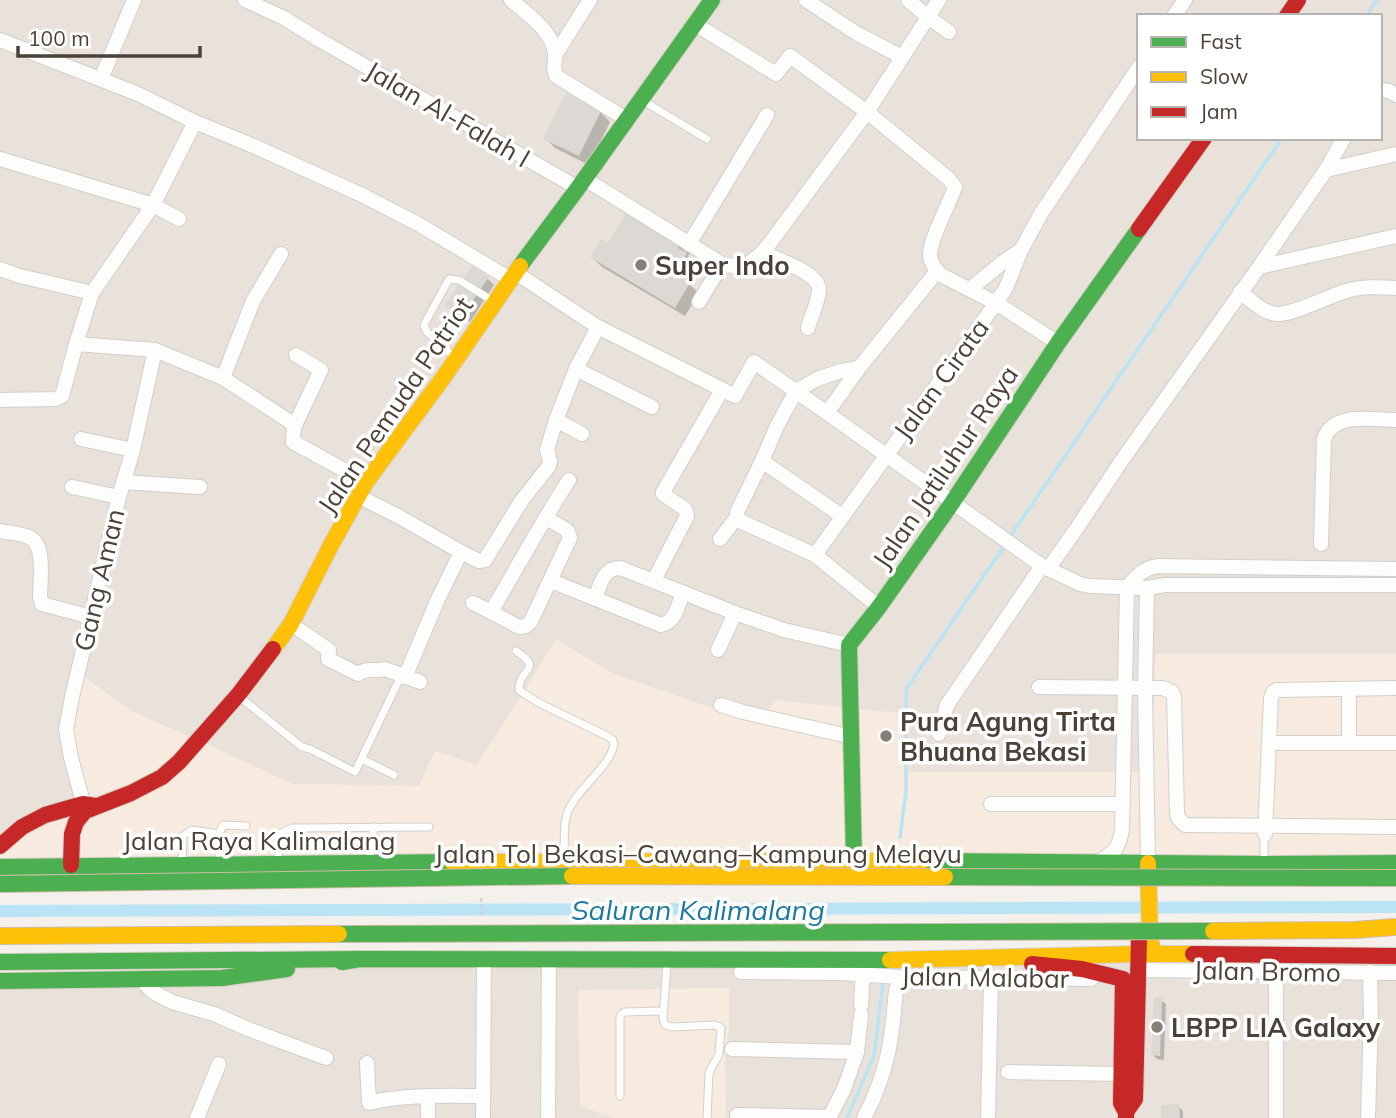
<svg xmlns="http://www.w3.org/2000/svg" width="1396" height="1118" viewBox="0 0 1396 1118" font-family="Mulish,sans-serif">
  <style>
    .residential { fill: #e8e2da; fill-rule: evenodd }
    .commercial { fill: #f7ebdf }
    .shadow { fill: #0003 }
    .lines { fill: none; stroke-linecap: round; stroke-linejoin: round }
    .stream { stroke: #bae4f5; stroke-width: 3.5 }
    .canal { stroke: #bae4f5; stroke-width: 12 }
    .building { fill: #dcd8d3 }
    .lane-casing { stroke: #d2cfca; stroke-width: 9 }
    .street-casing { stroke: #d2cfca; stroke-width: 16 }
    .fast-casing { stroke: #d6cfc4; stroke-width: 18 }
    .slow-casing { stroke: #d6cfc4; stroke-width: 18 }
    .jam-casing { stroke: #d6cfc4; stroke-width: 18 }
    .path { stroke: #d4d1cb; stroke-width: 2.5; stroke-dasharray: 3.5 3.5; stroke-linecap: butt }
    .lane { stroke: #fdfdfc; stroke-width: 7 }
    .street { stroke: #fdfdfc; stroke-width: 14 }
    .fast { stroke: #4caf50; stroke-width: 16 }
    .slow { stroke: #ffc107; stroke-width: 16 }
    .jam { stroke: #c62828; stroke-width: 16 }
    .fast-bridge-casing { stroke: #cfbba6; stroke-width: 18; stroke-linecap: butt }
    .slow-bridge-casing { stroke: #cfbba6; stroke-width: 18; stroke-linecap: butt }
    .fast-bridge { stroke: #4caf50; stroke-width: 16 }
    .slow-bridge { stroke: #ffc107; stroke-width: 16 }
    .poi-dot { fill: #877f77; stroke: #fff; stroke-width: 2.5 }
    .labels { text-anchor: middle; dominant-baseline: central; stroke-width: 7; stroke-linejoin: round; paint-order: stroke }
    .street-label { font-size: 26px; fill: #4c4137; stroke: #fff }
    .poi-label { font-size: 26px; font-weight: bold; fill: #4c4137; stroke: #fff; text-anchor: start }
    .water-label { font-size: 28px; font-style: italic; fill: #1e79a2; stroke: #fff }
  </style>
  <rect width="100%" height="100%" fill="#f4f1ed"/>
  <g class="residential">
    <path d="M0,0h1396v654h-240l-5,118h-246l-6,-59 -139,12 -149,-52 -54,-33 -80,125 -42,-14 -16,35 -127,-2 -75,-35 -84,-37 -55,-39 5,131 -83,42zM1139,16h241v122h-241z"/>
    <polygon points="1396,956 1396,1118 0,1118 0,982 323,963"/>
  </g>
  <g class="commercial">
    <polygon points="556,640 611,673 760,725 774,700 899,713 906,772 1151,772 1156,654 1396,654 1396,863 0,867 3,843 83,804 71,758 78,673 133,712 217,749 292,784 419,786 435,751 477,765"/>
    <polygon points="729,988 729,1025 725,1060 726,1118 613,1118 580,1106 578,990"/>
  </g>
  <g class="shadow">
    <polygon points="566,95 600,112 610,122 589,165 555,148 545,138"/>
    <polygon points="680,243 690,253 688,256 695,264 685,281 699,293 685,316 602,267 592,257 608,246"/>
    <polygon points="488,279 494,285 470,322 454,311 447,304"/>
    <polygon points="1161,1000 1166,1004 1164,1060 1157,1059 1153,1055"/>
    <polygon points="1178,1106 1183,1111 1183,1118 1163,1118"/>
  </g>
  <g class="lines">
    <g class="stream">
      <polyline points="1366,16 1377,0"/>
      <polyline points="1009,538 1282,138"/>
      <polyline points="900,837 906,792 906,689 1005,545"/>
      <polyline points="847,1118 874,1056 883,983"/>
    </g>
    <polyline class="canal" points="0,911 1396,907"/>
  </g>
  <g class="building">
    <polygon points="566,93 601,111 579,156 543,139"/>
    <polygon points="628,210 681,242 678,248 687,253 675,273 690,283 675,308 590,257 601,239 608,243"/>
    <polygon points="472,266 489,277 462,316 445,305"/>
    <polygon points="1154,997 1162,998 1160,1056 1151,1055"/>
    <polygon points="1179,1104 1180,1118 1161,1118 1161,1105"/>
  </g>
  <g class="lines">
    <g class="lane-casing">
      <g id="lane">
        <polyline points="645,102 707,139"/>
        <polyline points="453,356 427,332 424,325 449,279 459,280 493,301"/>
        <path d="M516,651c29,19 2,17 3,39l18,12 70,34 6,4 1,4c-4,25 -43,48 -48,74 -3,12 -1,27 -2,39"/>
        <polyline points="241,698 302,747 310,749 355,772 401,676"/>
        <polyline points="362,759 394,775"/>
        <polyline points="219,860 219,834 223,825 246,826"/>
        <polyline points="369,861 374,827"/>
        <polyline points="1264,861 1264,834"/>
        <polyline points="277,862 282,833 292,828 429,827"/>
        <polyline points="182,863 183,836 192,830 219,834"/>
        <polyline points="667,963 663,1019 665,1025 672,1027 715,1025 721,1028 719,1054 709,1073 707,1118"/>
        <polyline points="620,1096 620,1016 624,1012 663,1011"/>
      </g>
    </g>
    <g class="street-casing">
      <g id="street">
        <polyline points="245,0 284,18 318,39 578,188"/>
        <path d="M511,0c16,14 41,30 44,53 1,9 -3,14 1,23l70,43"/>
        <polyline points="806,0 856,33 902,57"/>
        <polyline points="908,0 928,17 949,32"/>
        <polyline points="1174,16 1185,0"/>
        <path d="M695,24l81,50 14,-18 77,56 82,67 6,8c-5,16 -26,53 -25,69 1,7 6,14 11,19l55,28 62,40"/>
        <polyline points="0,40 138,94 195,122 249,144 362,195 420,225 510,279"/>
        <polyline points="555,55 590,0"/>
        <polyline points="101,79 134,0"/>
        <polyline points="1380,90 1389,91 1396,95"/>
        <polyline points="0,159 153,205 179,219"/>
        <polyline points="1326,170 1396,154"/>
        <path d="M585,179l137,85c20,6 32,-2 45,-17l100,-135 72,-112"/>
        <polyline points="689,244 767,115"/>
        <path d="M763,253c13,6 58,20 56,38 -1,12 -8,25 -11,37"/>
        <polyline points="1259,267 1396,236"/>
        <polyline points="0,269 20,276 92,293"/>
        <polyline points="516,273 598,327 735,396 754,362 827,413 1042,566 1080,584 1090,586 1147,588"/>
        <polyline points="970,289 1003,262 1021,250"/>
        <path d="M1240,292c11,8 24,22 38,22 14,1 51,-18 68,-23 16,-5 34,-4 50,-3"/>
        <polyline points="699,302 722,264"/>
        <polyline points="76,344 155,350 223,378 253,301 281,254"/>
        <polyline points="576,369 652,407"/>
        <polyline points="223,378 295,425 321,370 296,355"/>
        <polyline points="0,400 56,399 62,396 76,344 92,293 153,205 195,122"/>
        <polyline points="827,413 859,368 930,280 937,271"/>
        <polyline points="556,420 582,434"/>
        <polyline points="294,425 293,442 366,482"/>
        <polyline points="81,439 133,450"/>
        <polyline points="762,461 777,426 796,391 817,379 841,371 859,368"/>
        <polyline points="123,482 200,487"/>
        <polyline points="72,487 119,497"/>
        <polyline points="358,496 396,515 461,552 479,561 485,560 522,500 549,466 550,461 547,450 556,420 576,369 598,327"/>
        <polyline points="737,517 742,522 815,555 996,303 1006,288 1021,250 1042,212 1139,67"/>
        <path d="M546,518l21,12 3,8 -39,83 -5,5 -7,1 -28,-15c26,-44 50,-89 78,-132"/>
        <path d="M0,531c9,2 20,2 29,6 17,7 11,44 11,60l2,7 49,13"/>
        <polyline points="720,539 737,517 737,512 762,461 842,516"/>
        <path d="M1321,544l3,-105c9,-28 49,-19 72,-19"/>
        <polyline points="815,555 879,607"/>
        <polyline points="1048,569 1077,528 1120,463 1259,267 1326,170 1344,138"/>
        <polyline points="654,580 687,516 685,509 663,494 663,492 718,397"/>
        <path d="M551,581l110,44c15,-3 17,-20 22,-33"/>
        <path d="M595,599c5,-14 8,-31 25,-31l115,45 49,17 65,15"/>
        <polyline points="473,603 491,612"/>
        <path d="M291,624l38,26 -1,9 30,15c9,-7 17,-2 27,-5l35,13"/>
        <polyline points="718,650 735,613"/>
        <polyline points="405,677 438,599 461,552"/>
        <polyline points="1039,687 1163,688 1172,692 1174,697 1177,813 1178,818 1185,825 1396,827"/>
        <polyline points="721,705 743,712 852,737"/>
        <polyline points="939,734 947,705 1042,566"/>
        <polyline points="1270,743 1396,743"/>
        <polyline points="1349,743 1349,689"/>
        <polyline points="991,804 1123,804"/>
        <polyline points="85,809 71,758 66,729 72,697 119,497 133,450 155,350"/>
        <polyline points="1265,834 1271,698 1273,692 1277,690 1396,688"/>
        <path d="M1100,861c16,-10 19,-13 22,-32l5,-242c9,-10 16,-19 31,-21l238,3"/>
        <polyline points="1148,863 1145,689 1147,588 1165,585 1396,585"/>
        <polyline points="1139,970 1396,973"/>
        <polyline points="741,972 840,973 899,977 1091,979"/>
        <polyline points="144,979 146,985 153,992 172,1002 214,1014 248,1029 326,1058"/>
        <polyline points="861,1005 863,968"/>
        <polyline points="732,1049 857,1052"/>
        <path d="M367,1063l2,40c36,-9 76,-7 114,-7"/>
        <polyline points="1008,1072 1120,1074"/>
        <polyline points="428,1096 428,1118"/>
        <polyline points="737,1115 830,1117"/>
        <polyline points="197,1118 219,1064"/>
        <polyline points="483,1118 484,958"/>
        <polyline points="548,1118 549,960"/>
        <polyline points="829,1118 844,1089 857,1052 861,1015"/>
        <path d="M864,1118c24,-46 28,-78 32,-129"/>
        <polyline points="988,1118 991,977"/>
        <polyline points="1276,1118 1276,970"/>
        <polyline points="1368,1118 1371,1016 1370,972"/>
      </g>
    </g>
    <g class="fast-casing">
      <g id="fast">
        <polyline points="520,266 578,188 712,0"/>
        <polyline points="854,861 849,645 879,607 952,503 1058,343 1139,229"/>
        <polyline points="922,861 1264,864 1396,863"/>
        <polyline points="0,867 452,862"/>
        <polyline points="0,962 360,959"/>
        <polyline points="342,962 360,959 890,960"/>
        <polyline points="0,981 222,978 287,969"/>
      </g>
    </g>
    <g class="slow-casing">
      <g id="slow">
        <polyline points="273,649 291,624 330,547 366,482 443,378 520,266"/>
        <polyline points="452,862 922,861"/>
        <polyline points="1148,863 1150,940 1152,947"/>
        <polyline points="890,960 1139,954 1193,954"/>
      </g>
    </g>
    <g class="jam-casing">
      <g id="jam">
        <polyline points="1287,16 1298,0"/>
        <polyline points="1139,229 1204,138"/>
        <polyline points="0,846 22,827 45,815 83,804 95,806"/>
        <polyline points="71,865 72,834 76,822 85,811 131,793 162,777 179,762 238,695 273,649"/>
        <polyline points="1193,954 1396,956"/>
        <polyline points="1032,964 1082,969 1123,979 1121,1103 1126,1112 1126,1118"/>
        <polyline points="1126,1112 1135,1099 1139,939"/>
      </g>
    </g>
    <polyline class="path" points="481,898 482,916"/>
    <use href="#lane" class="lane"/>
    <use href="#street" class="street"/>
    <use href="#fast" class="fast"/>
    <use href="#slow" class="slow"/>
    <use href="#jam" class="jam"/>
    <g class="fast-bridge-casing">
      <g id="fast-bridge">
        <polyline points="945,877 1396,878"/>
        <polyline points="0,884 572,876"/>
        <polyline points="339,934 1213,931"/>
      </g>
    </g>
    <g class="slow-bridge-casing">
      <g id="slow-bridge">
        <polyline points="572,876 945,877"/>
        <polyline points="1213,931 1354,930 1396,927"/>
        <polyline points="0,936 339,934"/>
      </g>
    </g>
    <use href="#fast-bridge" class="fast-bridge"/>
    <use href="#slow-bridge" class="slow-bridge"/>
  </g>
  <g class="poi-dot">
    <circle cx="641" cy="265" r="7"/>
    <circle cx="886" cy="736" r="7"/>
    <circle cx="1157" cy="1027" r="7"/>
  </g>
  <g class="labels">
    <g class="street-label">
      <text transform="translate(448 114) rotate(30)">Jalan Al-Falah I</text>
      <text transform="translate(941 379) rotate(-54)">Jalan Cirata</text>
      <text transform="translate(395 405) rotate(-56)">Jalan Pemuda Patriot</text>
      <text transform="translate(945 467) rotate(-56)">Jalan Jatiluhur Raya</text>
      <text transform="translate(99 580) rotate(-77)">Gang Aman</text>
      <text x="259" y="840">Jalan Raya Kalimalang</text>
      <text x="698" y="853">Jalan Tol Bekasi–Cawang–Kampung Melayu</text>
      <text transform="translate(1267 971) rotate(1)">Jalan Bromo</text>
      <text transform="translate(985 977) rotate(1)">Jalan Malabar</text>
    </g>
    <g class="poi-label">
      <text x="655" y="265">Super Indo</text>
      <text x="900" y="721">Pura Agung Tirta<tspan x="900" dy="30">Bhuana Bekasi</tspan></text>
      <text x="1171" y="1027">LBPP LIA Galaxy</text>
    </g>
    <g class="water-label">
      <text x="698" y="909">Saluran Kalimalang</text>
    </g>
  </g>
  <rect x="1137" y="14" width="245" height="126" fill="#ffffff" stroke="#b7b3af" stroke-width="2"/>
  <rect x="1151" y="37" width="35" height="10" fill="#4caf50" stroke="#b7b3af" stroke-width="2"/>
  <text x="1200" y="49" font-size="21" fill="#4c4137">Fast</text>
  <rect x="1151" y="72" width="35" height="10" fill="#ffc107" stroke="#b7b3af" stroke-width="2"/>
  <text x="1200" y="84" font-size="21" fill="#4c4137">Slow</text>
  <rect x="1151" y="107" width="35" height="10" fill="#c62828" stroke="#b7b3af" stroke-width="2"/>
  <text x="1200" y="119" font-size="21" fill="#4c4137">Jam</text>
  <path d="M18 46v10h182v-10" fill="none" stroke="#4c4137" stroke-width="3.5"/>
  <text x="28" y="46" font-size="21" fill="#4c4137" stroke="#ffffff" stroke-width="5" paint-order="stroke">100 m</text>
</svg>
